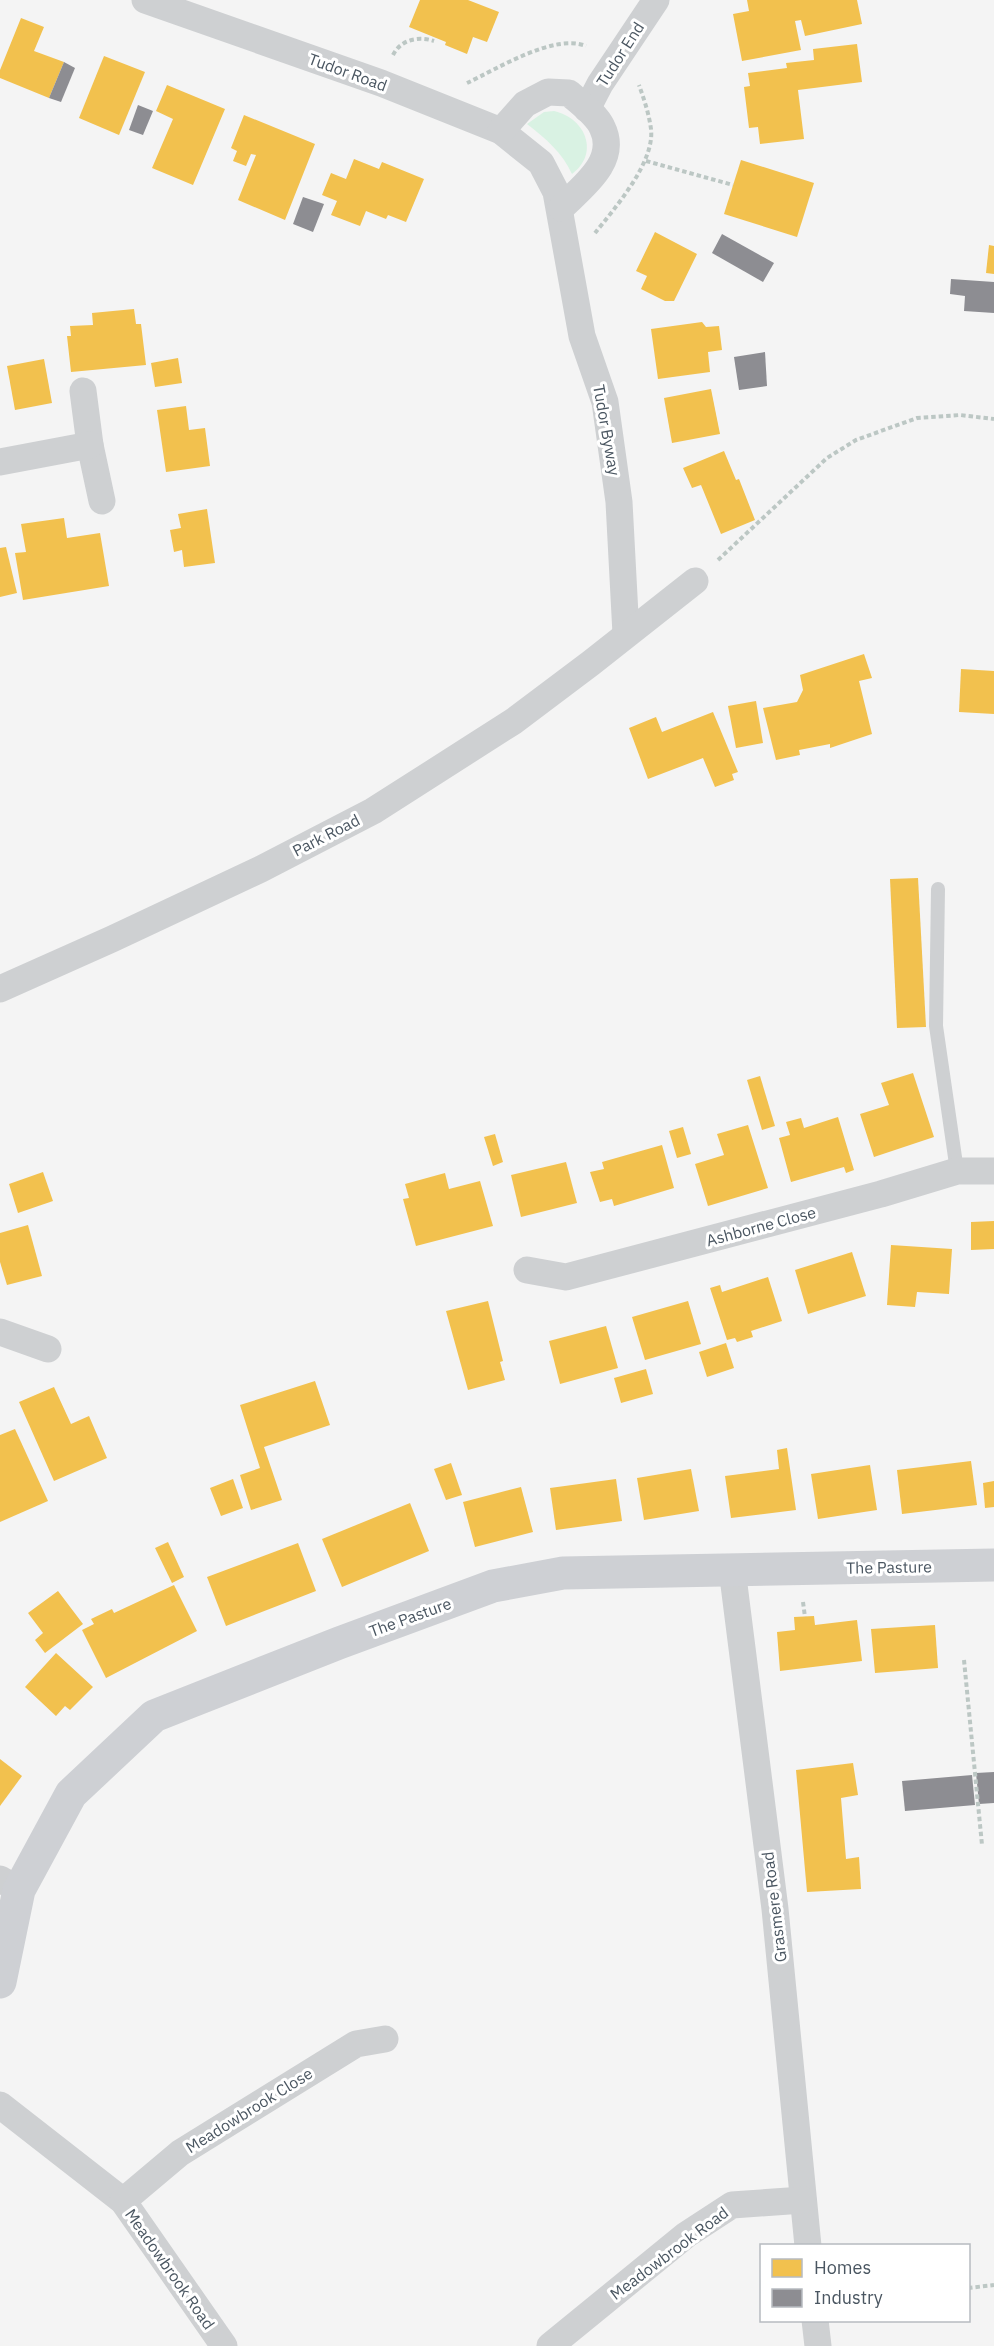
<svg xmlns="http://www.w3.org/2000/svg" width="994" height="2346" viewBox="0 0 994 2346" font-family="'IBM Plex Sans',sans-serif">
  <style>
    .green { fill: #d9f2e3 }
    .homes { fill: #f2c14e }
    .industry { fill: #8d8d92 }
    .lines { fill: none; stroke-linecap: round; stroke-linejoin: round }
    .path { stroke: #bcc7c4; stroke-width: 4; stroke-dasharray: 4.5 3; stroke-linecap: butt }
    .lane { stroke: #ced0d2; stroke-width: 14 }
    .street { stroke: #ced0d2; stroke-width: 27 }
    .secondary { stroke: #ced0d4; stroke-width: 33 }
    .labels { text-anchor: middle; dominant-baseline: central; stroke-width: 6; stroke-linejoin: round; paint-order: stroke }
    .street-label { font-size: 16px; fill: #4a5661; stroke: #fff }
  </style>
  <rect width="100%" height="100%" fill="#f4f4f4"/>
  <path class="green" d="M554,111c32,7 46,43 18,63 -10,-22 -26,-35 -45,-50l17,-12z"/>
  <g class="homes">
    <polygon points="420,0 468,0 499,12 487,42 473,37 467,54 445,45 446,42 409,27"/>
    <polygon points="747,0 857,0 862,24 805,36 801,20 795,21 801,50 742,61 733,14 749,11"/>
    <polygon points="21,18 44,27 34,51 64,62 49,98 0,78 0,70"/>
    <polygon points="857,44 862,82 798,90 804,139 760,144 758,127 749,128 744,87 750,86 748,73 787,68 786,63 814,60 813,49"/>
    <polygon points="104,56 145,72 119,135 79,118"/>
    <polygon points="167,85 225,109 193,185 152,168 173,119 156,111"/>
    <polygon points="244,115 315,144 285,220 238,200 256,155 251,154 246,166 233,161 237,151 231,148"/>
    <polygon points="354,159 379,169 382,162 424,179 406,222 388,215 386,219 366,211 360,226 331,215 337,201 322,195 331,173 346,179"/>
    <polygon points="741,160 814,183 797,237 724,214"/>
    <polygon points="655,232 697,254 674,301 665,301 641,289 647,276 636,271"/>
    <polygon points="989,245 994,246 994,274 986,273"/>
    <polygon points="134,309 136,324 141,324 146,365 71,372 67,336 71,336 70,326 93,325 92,313"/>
    <polygon points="702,322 706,327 719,326 722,350 708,352 710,372 658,379 651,329"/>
    <polygon points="178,358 182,383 155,387 151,363"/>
    <polygon points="44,359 52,403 15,410 7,366"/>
    <polygon points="711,389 720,434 672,443 664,398"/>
    <polygon points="186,406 189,430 205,428 210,466 166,472 157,410"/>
    <polygon points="724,451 736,480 739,479 755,520 721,534 701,485 692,488 683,468"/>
    <polygon points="207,509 215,563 184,567 182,550 174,552 170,530 181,528 178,514"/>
    <polygon points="64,518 67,538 100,533 109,586 23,600 15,553 26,552 21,524"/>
    <polygon points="6,547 17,593 0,597 0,548"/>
    <polygon points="864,654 872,678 859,681 872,734 830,748 830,744 799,750 800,755 776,760 763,708 797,702 803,690 800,675"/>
    <polygon points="961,669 994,671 994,714 959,712"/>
    <polygon points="756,701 763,743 736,748 728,706"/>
    <polygon points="713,712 738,772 732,774 734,780 715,787 703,758 648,779 629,728 656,717 662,732"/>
    <polygon points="918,878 926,1027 897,1028 890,879"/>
    <polygon points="913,1073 934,1137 874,1157 860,1114 889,1105 881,1083"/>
    <polygon points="760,1076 775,1126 762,1130 747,1080"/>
    <polygon points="838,1117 854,1170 846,1173 844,1167 791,1182 779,1138 790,1135 786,1122 801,1118 804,1128"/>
    <polygon points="748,1125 768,1188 708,1206 695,1164 724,1155 717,1134"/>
    <polygon points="683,1127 691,1154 677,1158 669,1131"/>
    <polygon points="495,1134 503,1162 493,1166 484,1137"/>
    <polygon points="662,1145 674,1188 614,1206 612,1199 600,1202 590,1172 604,1169 602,1162"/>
    <polygon points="566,1162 577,1203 521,1217 511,1175"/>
    <polygon points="43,1172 53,1201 18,1213 9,1184"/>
    <polygon points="445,1173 449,1189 480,1181 493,1226 416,1246 403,1199 409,1198 405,1184"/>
    <polygon points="994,1221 994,1249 971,1250 971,1222"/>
    <polygon points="28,1225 42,1276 7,1285 0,1262 0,1233"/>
    <polygon points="891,1245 952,1249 949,1294 917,1292 915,1307 887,1305"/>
    <polygon points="852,1252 866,1296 808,1314 795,1270"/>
    <polygon points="768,1277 782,1321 751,1331 753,1337 737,1342 735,1338 727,1340 710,1288 720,1285 722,1292"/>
    <polygon points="488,1301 503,1361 500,1362 505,1380 468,1390 446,1311"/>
    <polygon points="688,1301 701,1344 645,1360 632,1317"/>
    <polygon points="606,1326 618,1368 560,1384 549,1341"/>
    <polygon points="726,1343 734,1368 707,1377 699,1352"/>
    <polygon points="646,1369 653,1394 621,1403 614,1378"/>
    <polygon points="315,1381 330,1425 264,1447 282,1500 251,1510 240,1475 260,1468 240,1405"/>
    <polygon points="54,1387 71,1424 89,1416 107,1458 54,1481 19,1402"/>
    <polygon points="15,1429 48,1501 0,1522 0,1435"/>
    <polygon points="787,1448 796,1510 731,1518 725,1476 779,1469 777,1450"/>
    <polygon points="971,1461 977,1505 902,1514 897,1470"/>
    <polygon points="451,1463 462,1495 446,1500 434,1469"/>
    <polygon points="870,1465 877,1510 818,1519 811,1474"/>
    <polygon points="691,1469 699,1511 644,1520 637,1478"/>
    <polygon points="233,1479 243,1508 221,1516 210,1488"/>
    <polygon points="616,1479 622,1521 556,1530 550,1488"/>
    <polygon points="994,1481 994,1507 985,1508 983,1483"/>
    <polygon points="521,1487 533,1532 475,1547 463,1502"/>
    <polygon points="410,1503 429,1551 342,1587 322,1539"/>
    <polygon points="168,1542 184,1577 172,1583 155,1548"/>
    <polygon points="298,1543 316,1591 226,1626 207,1577"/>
    <polygon points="174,1585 197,1631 106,1678 82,1630 94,1624 91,1619 112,1609 114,1613"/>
    <polygon points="58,1591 83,1624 45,1653 35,1640 43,1633 28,1613"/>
    <polygon points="814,1616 815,1625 857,1620 862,1661 780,1671 777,1632 795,1630 794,1617"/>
    <polygon points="935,1625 938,1668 875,1673 871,1629"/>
    <polygon points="56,1653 93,1687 70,1710 65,1706 56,1716 25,1687"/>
    <polygon points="0,1759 22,1776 0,1806"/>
    <polygon points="853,1763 858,1795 841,1798 846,1859 859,1857 861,1889 807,1892 796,1770"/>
  </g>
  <g class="industry">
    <polygon points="64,62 75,68 61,102 49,98"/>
    <polygon points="138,105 153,111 143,135 129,130"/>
    <polygon points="303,197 324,204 313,232 293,224"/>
    <polygon points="722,234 774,263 763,282 712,253"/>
    <polygon points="951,279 994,282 994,313 964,311 965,296 950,294"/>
    <polygon points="765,352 767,386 739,390 734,357"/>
    <polygon points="994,1772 994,1803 979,1804 976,1773"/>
    <polygon points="972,1775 975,1805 905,1811 902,1781"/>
  </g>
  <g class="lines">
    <g class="path">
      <path d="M393,55c8,-16 26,-19 41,-14"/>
      <path d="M467,83c30,-14 87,-50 119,-37"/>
      <polyline points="646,161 733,185"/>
      <path d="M595,233c20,-25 60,-71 56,-104 -2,-15 -7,-30 -12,-44"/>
      <polyline points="718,560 827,458 856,440 917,418 960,415 994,419"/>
      <polyline points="803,1602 805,1617"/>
      <polyline points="964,1660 982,1845"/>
      <polyline points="968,2288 994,2285"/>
    </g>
    <polyline class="lane" points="938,889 936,1026 957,1171"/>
    <g class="street">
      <polyline points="145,0 381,83 501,131 541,163 556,192 582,336 605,402 619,502 626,634"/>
      <polyline points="587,109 600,84 656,0"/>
      <path d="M501,131l24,-27 23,-12 21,1c11,10 27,21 33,34 17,34 -20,60 -41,81"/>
      <polyline points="83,391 90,445 102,501"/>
      <polyline points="0,462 90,445"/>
      <polyline points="0,989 112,939 261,869 373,811 514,721 591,663 695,581"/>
      <polyline points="527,1270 566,1277 881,1194 957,1171 994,1171"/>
      <polyline points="0,1332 48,1349"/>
      <polyline points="732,1569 775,1909 808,2246"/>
      <polyline points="0,1879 19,1890"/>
      <polyline points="0,2105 123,2201 224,2346"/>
      <polyline points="123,2201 180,2153 356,2044 385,2039"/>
      <polyline points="815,2320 818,2346"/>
      <polyline points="550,2346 686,2235 732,2205 803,2200"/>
    </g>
    <polyline class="secondary" points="0,1982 19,1890 71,1794 154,1716 339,1643 493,1586 563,1573 994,1565"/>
  </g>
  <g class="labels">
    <g class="street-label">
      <text transform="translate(620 54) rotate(-57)">Tudor End</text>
      <text transform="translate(348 72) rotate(20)">Tudor Road</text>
      <text transform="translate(607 430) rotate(80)">Tudor Byway</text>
      <text transform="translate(326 835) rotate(-27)">Park Road</text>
      <text transform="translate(761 1226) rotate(-15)">Ashborne Close</text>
      <text transform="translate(889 1567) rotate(-1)">The Pasture</text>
      <text transform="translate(410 1617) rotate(-20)">The Pasture</text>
      <text transform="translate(774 1907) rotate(-97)">Grasmere Road</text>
      <text transform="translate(249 2110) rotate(-32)">Meadowbrook Close</text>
      <text transform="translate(669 2253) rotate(-37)">Meadowbrook Road</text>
      <text transform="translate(170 2269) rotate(55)">Meadowbrook Road</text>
    </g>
  </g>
  <rect x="760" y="2244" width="210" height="78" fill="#ffffff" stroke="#b7bbc0" stroke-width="1.5"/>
  <rect x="772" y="2259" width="30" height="18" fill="#f2c14e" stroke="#b7bbc0" stroke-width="1.5"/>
  <text x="814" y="2274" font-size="18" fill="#4a5661">Homes</text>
  <rect x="772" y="2289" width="30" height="18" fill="#8d8d92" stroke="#b7bbc0" stroke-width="1.5"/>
  <text x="814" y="2304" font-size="18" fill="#4a5661">Industry</text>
</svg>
